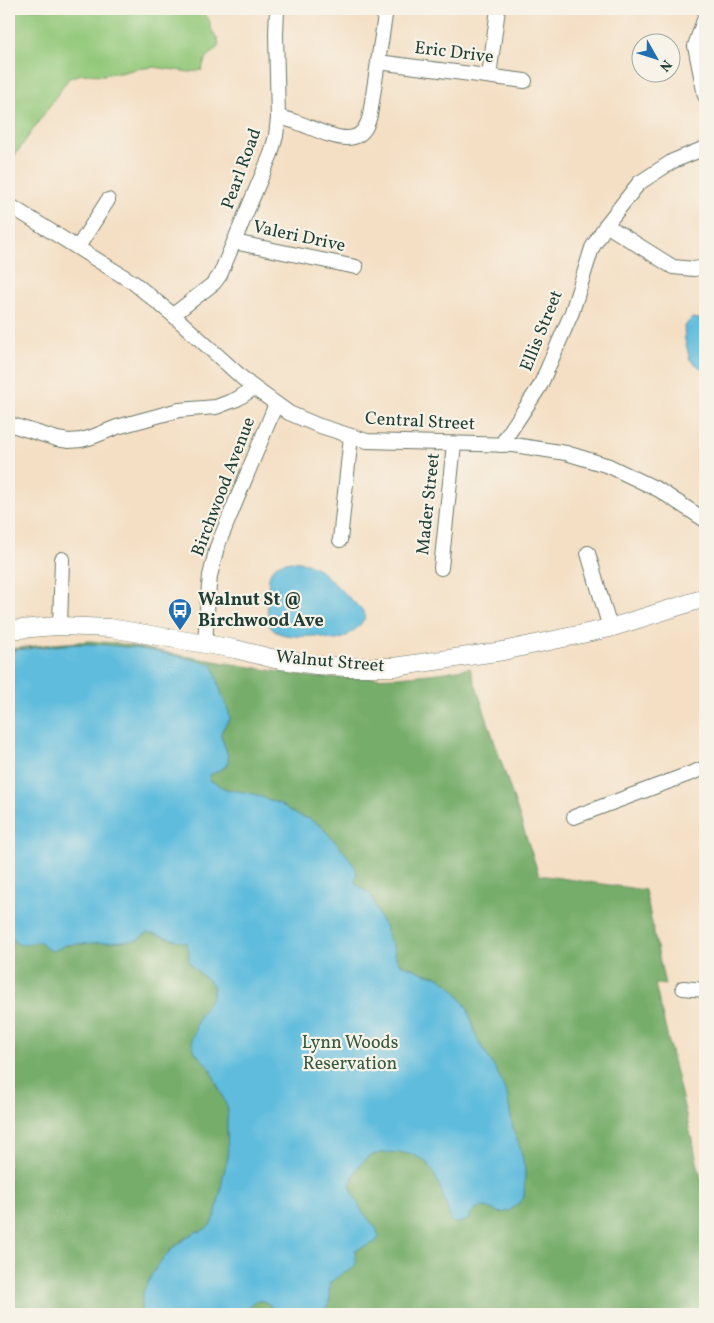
<svg xmlns="http://www.w3.org/2000/svg" width="714" height="1323" viewBox="0 0 714 1323" font-family="Vollkorn,serif">
  <style>
    .green { fill: #94c97b; stroke: #5a8358 }
    .forest { fill: #77ad6b; stroke: #4b7550 }
    .water { fill: #5fbcdd; stroke: #3f7c88 }
    .lines { fill: none; stroke-linecap: round; stroke-linejoin: round }
    .minor-casing { stroke: #6a7666; stroke-width: 16 }
    .major-casing { stroke: #6a7666; stroke-width: 19 }
    .minor { stroke: #fff; stroke-width: 14 }
    .major { stroke: #fff; stroke-width: 18 }
    .labels { text-anchor: middle; dominant-baseline: central; stroke-width: 4.5; stroke-linejoin: round; paint-order: stroke }
    .street-label { font-size: 18px; fill: #1f3d34; stroke: #f7f3e8 }
    .poi-label { font-size: 18px; font-weight: bold; fill: #1f3d34; stroke: #f7f3e8; text-anchor: start }
    .park-label { font-size: 18px; fill: #365942; stroke: #f7f3e8 }
  </style>
  <rect width="100%" height="100%" fill="#f7f3e8"/>
  <filter id="ink" filterUnits="userSpaceOnUse"><feTurbulence type="fractalNoise" baseFrequency=".02" numOctaves="2"/><feDisplacementMap in="SourceGraphic" scale="10" xChannelSelector="R" yChannelSelector="G"/><feConvolveMatrix kernelMatrix="1 2 1 2 8 2 1 2 1" color-interpolation-filters="sRGB"/></filter>
  <filter id="wash" filterUnits="userSpaceOnUse"><feTurbulence type="fractalNoise" baseFrequency=".0096" numOctaves="4" result="noise"/><feDisplacementMap in="SourceGraphic" scale="20" xChannelSelector="R" yChannelSelector="G"/><feGaussianBlur stdDeviation="1.12" result="paint"/><feColorMatrix in="noise" values="0 0 0 0 0 0 0 0 0 0 0 0 0 0 0 0 0 1.4 0 .05"/><feComposite in="paint" operator="in"/></filter>
  <g filter="url(#wash)">
    <rect width="100%" height="100%" fill="#f4dfc4"/>
    <path class="green" d="M9,9h189c5,5 14,10 12,18l8,13 1,6c-8,9 -15,10 -17,24l-13,2 -35,-5 -18,2 -16,4h-7l-9,2 -22,-1 -13,4 -60,86z"/>
    <g class="forest">
      <path d="M90,641l26,2 68,13 127,21 44,1 44,-1 39,-4 32,-5 69,207 106,15 20,95 -10,-1 50,211v119h-384l9,-12 -1,-13 1,-7c6,-3 8,-7 14,-10 1,-1 2,0 4,-1 10,-4 8,-12 6,-21l22,-8v-14l-15,-18 -11,-24c2,-10 9,-23 19,-29 15,-8 48,-6 59,7 13,18 16,38 24,58l7,1 11,-4v-4l2,-4 8,-4h6l14,6 9,-2 12,-10 3,-4 1,-27 -4,-18 -8,-23 -6,-34 -10,-23 -20,-33 -6,-20 -4,-11 -13,-19 -19,-14 -11,-2 -18,-7 -6,-2 -3,-4 -4,-13 -6,-12 -2,-9 -6,-9 -2,-8 -11,-17 -10,-8 -1,-3 2,-7 -48,-55 -12,-4 -17,-11 -26,-10 -28,-5 -17,-9 1,-5 16,-8 2,-10 -7,-22 1,-5 8,-11 -1,-6 -7,-18 -10,-30c-39,-11 -81,-19 -122,-21 -27,-1 -55,3 -81,6v-1l43,-5z"/>
      <polygon points="147,933 155,934 186,943 189,950 190,961 193,967 211,983 214,987 212,998 198,1018 194,1034 195,1052 210,1068 228,1109 227,1123 228,1158 223,1176 221,1190 215,1216 212,1224 201,1232 197,1231 183,1239 170,1250 143,1293 141,1310 140,1313 143,1314 9,1314 9,934 12,939 29,944 35,942 41,942 46,948 60,948 65,945 136,940"/>
      <path d="M260,1301c9,0 12,6 18,13h-37l12,-12z"/>
    </g>
    <g class="water">
      <polygon points="692,318 705,320 705,371 690,360 685,340 684,327"/>
      <path d="M291,561l16,2 13,7 43,41 2,6c-4,9 -16,19 -25,22 -8,3 -14,-2 -23,-3 -11,0 -40,3 -47,-10 -5,-9 -2,-38 -1,-49 3,-12 11,-14 22,-16z"/>
      <path d="M88,644c42,2 84,9 125,21l9,30 7,18 1,6c-3,4 -8,9 -9,14 -1,4 2,8 3,11 8,22 5,21 -14,31l-1,5 17,9 28,5 26,10 17,11 12,4 12,7 26,29 8,12 2,7 -2,7 2,3 9,8 5,2 8,23 6,9 2,9 6,12 4,13 3,4 6,2 18,7 15,4 15,12 13,19 4,11 6,20 20,33 10,23 6,34 8,22 4,19 -1,27 -3,4 -12,10 -9,2 -14,-6h-6l-5,2 -5,6v4l-11,4 -7,-1c-8,-20 -11,-40 -24,-58 -11,-13 -45,-15 -59,-7 -10,6 -17,19 -19,29l11,24 15,18 3,9 -3,5 -21,8c1,9 4,17 -7,21 -2,1 -3,0 -4,1 -5,3 -8,7 -14,10l-1,7 1,13 -9,12h-43c-6,-7 -14,-18 -25,-12 -4,3 -8,9 -12,12h-98l-3,-1c3,-6 1,-13 3,-20 1,-3 3,-7 5,-11 11,-23 27,-38 49,-51l4,1 11,-8 3,-8 6,-26 2,-14 5,-18 -1,-35 1,-14 -18,-41 -15,-16 -3,-10v-5l2,-3 4,-16 14,-20 2,-11 -3,-4 -18,-16 -4,-6v-11l-3,-7 -31,-9 -8,-1 -10,7 -72,5 -5,3 -8,3 -6,-3 -5,-6c-16,-1 -20,11 -32,-8v-283l55,-6z"/>
    </g>
  </g>
  <g filter="url(#ink)">
    <g class="lines">
      <g class="minor-casing">
        <g id="minor">
          <polyline points="705,17 695,46 705,96"/>
          <polyline points="378,62 525,81"/>
          <polyline points="489,76 498,9"/>
          <path d="M278,118c29,0 81,47 92,-3l16,-106"/>
          <polyline points="9,205 134,283 173,315 249,384 289,413 317,425 367,441 514,445 566,453 609,466 659,490 705,520"/>
          <polyline points="606,225 673,267 694,269 705,267"/>
          <polyline points="234,242 356,267"/>
          <polyline points="78,247 108,200"/>
          <polyline points="173,315 214,283 220,275 271,154 276,136 278,118 276,34 277,9"/>
          <polyline points="9,424 57,439 69,441 81,440 92,437 117,427 179,410 216,407 237,399 254,388"/>
          <polyline points="501,445 540,386 572,312 592,248 606,225 639,183 673,161 705,148"/>
          <polyline points="340,540 351,436"/>
          <polyline points="588,553 610,628"/>
          <polyline points="441,568 454,444"/>
          <polyline points="60,626 62,559"/>
          <polyline points="205,644 208,596 210,576 217,547 276,404"/>
          <polyline points="574,817 705,768"/>
          <polyline points="683,988 705,990"/>
        </g>
      </g>
      <g class="major-casing">
        <polyline id="major" points="9,630 43,627 60,626 110,628 235,649 275,659 316,665 346,667 394,667 503,651 610,628 705,598"/>
      </g>
      <use href="#minor" class="minor"/>
      <use href="#major" class="major"/>
    </g>
  </g>
  <defs>
    <g id="bus-pin" transform="scale(1.25)"><path d="M0 17L-7.5 6A9.5 9.5 0 1 1 7.5 6Z" fill="#1f6fb2" stroke="#f7f3e8"/><path d="M-5-6H5V4H4V6H2V4H-2V6H-4V4H-5ZM-3.5-4V0h7V-4ZM-3.5 1.2v1.5H-2V1.2ZM2 1.2v1.5H3.5V1.2Z" fill="#fff"/></g>
  </defs>
  <g fill-rule="evenodd">
    <use href="#bus-pin" x="180" y="610"/>
  </g>
  <g class="labels">
    <g class="street-label">
      <text transform="translate(454 53) rotate(7)">Eric Drive</text>
      <text transform="translate(242 169) rotate(-70)">Pearl Road</text>
      <text transform="translate(299 237) rotate(12)">Valeri Drive</text>
      <text transform="translate(542 331) rotate(-68)">Ellis Street</text>
      <text transform="translate(420 422) rotate(3)">Central Street</text>
      <text transform="translate(224 487) rotate(-69)">Birchwood Avenue</text>
      <text transform="translate(429 504) rotate(-84)">Mader Street</text>
      <text transform="translate(330 662) rotate(5)">Walnut Street</text>
    </g>
    <g class="poi-label">
      <text x="198" y="600">Walnut St @<tspan x="198" dy="21">Birchwood Ave</tspan></text>
    </g>
    <g class="park-label">
      <text x="350" y="1043">Lynn Woods<tspan x="350" dy="21">Reservation</tspan></text>
    </g>
  </g>
  <rect width="714" height="1323" fill="none" stroke="#f7f3e8" stroke-width="30"/>
  <g transform="translate(656 58) rotate(129)"><circle r="24" fill="#f7f3e8" stroke="#a1aaa0"/>
  <path d="M0-4L9 19L0 12L-9 19Z" fill="#1f6fb2"/>
  <text y="-8" font-size="14" font-weight="bold" text-anchor="middle" fill="#1f3d34">N</text>
  </g>
</svg>
